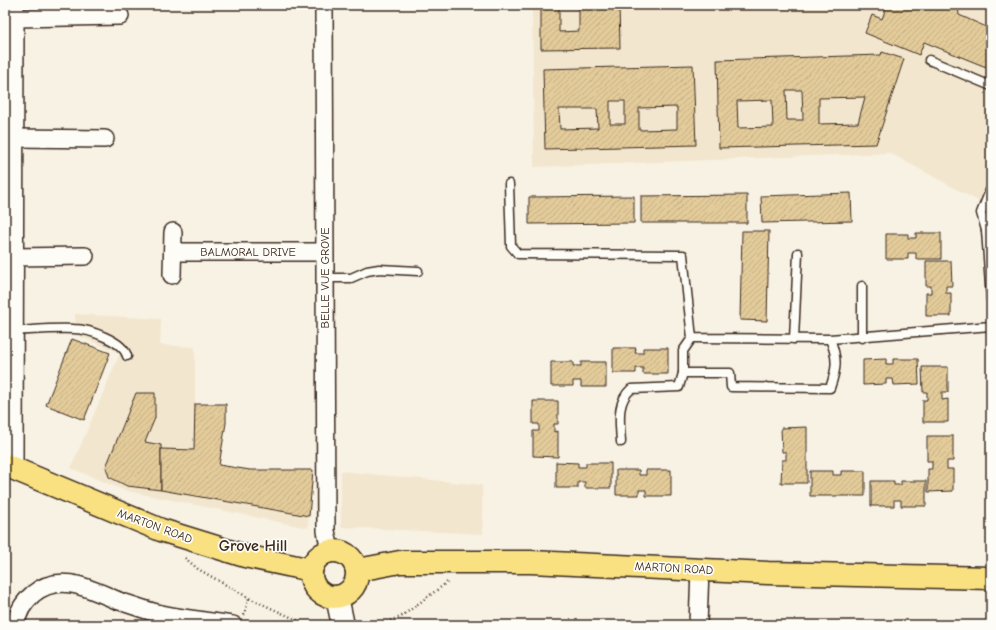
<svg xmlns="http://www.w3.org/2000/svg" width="996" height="630" viewBox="0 0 996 630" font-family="'Comic Neue',sans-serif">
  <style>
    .built { fill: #f2e6ce }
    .building { fill: url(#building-hatch); stroke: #3b2a1e; fill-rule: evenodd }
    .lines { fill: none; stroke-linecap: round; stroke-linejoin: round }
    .lane-casing { stroke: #3b2a1e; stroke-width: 11 }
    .street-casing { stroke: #3b2a1e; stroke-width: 20 }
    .secondary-casing { stroke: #3b2a1e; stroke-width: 25 }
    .primary-casing { stroke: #3b2a1e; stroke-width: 25 }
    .path { stroke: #3b2a1e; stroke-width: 2.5; stroke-dasharray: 1 3; stroke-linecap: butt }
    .lane { stroke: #fdfcf7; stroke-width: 8 }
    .street { stroke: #fdfcf7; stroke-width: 17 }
    .secondary { stroke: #fdfcf7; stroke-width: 22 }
    .primary { stroke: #f9e181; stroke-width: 22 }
    .labels { text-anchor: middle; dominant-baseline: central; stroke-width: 3.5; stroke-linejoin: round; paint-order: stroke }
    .street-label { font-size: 12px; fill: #3b2a1e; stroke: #fdfcf7 }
    .district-label { font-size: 16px; font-weight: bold; fill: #3b2a1e; stroke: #fdfcf7 }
  </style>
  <defs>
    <pattern id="building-hatch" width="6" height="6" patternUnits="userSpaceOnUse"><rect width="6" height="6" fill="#e3cb9a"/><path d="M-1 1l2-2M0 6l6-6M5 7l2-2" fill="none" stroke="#c4ae84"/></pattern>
  </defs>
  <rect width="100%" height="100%" fill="#f8f2e4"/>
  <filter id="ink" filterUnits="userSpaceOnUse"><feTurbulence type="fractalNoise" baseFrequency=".025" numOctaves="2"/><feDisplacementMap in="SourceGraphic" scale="8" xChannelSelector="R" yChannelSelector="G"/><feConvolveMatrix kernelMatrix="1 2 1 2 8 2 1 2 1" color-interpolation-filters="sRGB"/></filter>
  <g filter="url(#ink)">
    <g class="built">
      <polygon points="532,5 991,5 991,208 890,153 534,167"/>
      <polygon points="75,314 161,319 160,345 195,347 195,404 226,404 226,423 220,465 250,470 313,470 308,528 123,490 71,468 120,353 76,335"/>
      <polygon points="341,471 482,485 483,534 341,527"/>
    </g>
    <g class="building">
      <polygon points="541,5 559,5 559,32 579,31 579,5 619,5 620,48 541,49"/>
      <polygon points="882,5 958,5 959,15 991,29 991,69 924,42 919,55 865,33 872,15 882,19 886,8 882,8"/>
      <path d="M882,52l22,7 -28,85 -157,4 -2,-88 164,-5zM786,90h16l1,30h-16zM865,97l-7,26 -39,1v-26zM772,100l1,27 -35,1 -1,-27z"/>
      <path d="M693,65l3,80 -151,4 -2,-80zM610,101h15v23h-15zM677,107v22l-38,1v-22zM559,109h38l1,19 -38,1z"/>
      <polygon points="851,193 852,221 762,223 761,196"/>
      <polygon points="747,195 747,223 641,223 641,196"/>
      <polygon points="634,196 634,223 529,224 529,197"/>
      <polygon points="742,231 769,231 767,321 740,320"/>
      <polygon points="916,233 941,233 941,259 916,259 916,253 908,253 908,259 886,259 886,234 908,234 908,238 916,238"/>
      <polygon points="926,261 951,261 952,286 946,286 946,293 951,293 951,316 926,316 926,293 931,293 931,286 926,286"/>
      <polygon points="72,339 110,353 84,420 46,405"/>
      <polygon points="613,348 636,348 635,353 643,353 643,348 668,348 668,374 643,374 643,368 636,368 636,373 613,373"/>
      <polygon points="886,359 886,364 893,364 893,359 918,359 919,384 894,385 893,379 886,379 886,384 863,385 863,360"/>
      <polygon points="551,362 573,362 573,366 581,366 581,362 606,362 606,387 581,387 581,381 573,381 573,386 551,386"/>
      <polygon points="922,367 948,367 948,392 942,392 942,400 948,399 948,422 923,422 923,400 927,400 927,392 923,392"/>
      <polygon points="136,393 155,393 155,418 145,442 161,445 161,490 127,486 109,477 106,467"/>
      <polygon points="533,401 558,401 558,424 554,424 554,432 558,431 558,457 533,456 533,431 539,431 539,424 533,424"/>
      <polygon points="195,404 226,404 226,423 219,465 250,470 313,470 309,516 161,490 161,449 194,450"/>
      <polygon points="807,427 807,483 781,483 782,460 786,460 786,452 782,452 781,428"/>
      <polygon points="927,436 953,436 953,461 947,461 947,469 953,469 953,491 928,492 928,469 932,469 932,461 927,461"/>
      <polygon points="556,462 578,463 578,467 586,467 586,463 611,463 611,488 585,488 585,482 578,482 578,488 556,488"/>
      <polygon points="616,470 639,470 639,475 646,475 646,470 671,470 671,496 646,496 646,490 639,490 639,495 616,495"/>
      <polygon points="810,471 833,471 833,475 841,475 841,471 865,471 865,496 810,496"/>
      <polygon points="871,481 894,481 894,485 901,485 901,481 926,481 926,506 901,506 901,500 894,500 894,506 871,506"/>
    </g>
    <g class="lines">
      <g class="lane-casing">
        <g id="lane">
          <polyline points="929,60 991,86"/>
          <polyline points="509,184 511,246 518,254 683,255 692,338 830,339 991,326"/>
          <polyline points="991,225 986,230 991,300"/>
          <polyline points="986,230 981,213 991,188"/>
          <polyline points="324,278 351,278 367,271 379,269 418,271"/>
          <polyline points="862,286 862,338"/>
          <path d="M14,331c20,-1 40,-3 60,-2 15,0 49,12 53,27"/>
          <path d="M692,338l-9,13v22h47l1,14 99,1c7,-20 8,-29 0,-49"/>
          <polyline points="794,339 798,253"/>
          <path d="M621,442c-1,-20 -5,-39 10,-53l48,-2 4,-14"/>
        </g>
      </g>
      <g class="street-casing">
        <g id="street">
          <polyline points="324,5 326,531 330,551"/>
          <polyline points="15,18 120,16"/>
          <polyline points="14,138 105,139"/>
          <polyline points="173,252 324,252"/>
          <polyline points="14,257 85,256"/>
          <polyline points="172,275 173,232"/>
          <polyline points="14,469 15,5"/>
          <path d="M16,625c1,-13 7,-22 17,-31 27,-23 59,-4 86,7 13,4 26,9 38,12 25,6 51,8 76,12"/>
          <polyline points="698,625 700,569"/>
        </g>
      </g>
      <g class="secondary-casing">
        <polyline id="secondary" points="337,597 343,625"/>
      </g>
      <g class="primary-casing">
        <g id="primary">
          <polyline points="5,465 161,530 245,556 311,570"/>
          <circle cx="334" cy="574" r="23"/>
          <polyline points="358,570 400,562 531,562 768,573 991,578"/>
        </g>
      </g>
      <g class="path">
        <polyline points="185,558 198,569 249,598 308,625"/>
        <polyline points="244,615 249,598"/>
        <polyline points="379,625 402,616 449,581"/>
      </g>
      <use href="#lane" class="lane"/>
      <use href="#street" class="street"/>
      <use href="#secondary" class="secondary"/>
      <use href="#primary" class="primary"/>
    </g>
  </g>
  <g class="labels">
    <g class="street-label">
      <text x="248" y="252">BALMORAL DRIVE</text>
      <text transform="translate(325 278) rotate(-90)">BELLE VUE GROVE</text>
      <text transform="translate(155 526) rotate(20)">MARTON ROAD</text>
      <text transform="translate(674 568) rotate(3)">MARTON ROAD</text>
    </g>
    <g class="district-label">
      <text x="253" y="546">Grove Hill</text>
    </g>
  </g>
  <rect width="996" height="630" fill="none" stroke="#fdfcf7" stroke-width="20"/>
  <rect x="10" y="10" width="976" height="610" fill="none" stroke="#3b2a1e" stroke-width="1.5" filter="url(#ink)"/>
</svg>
